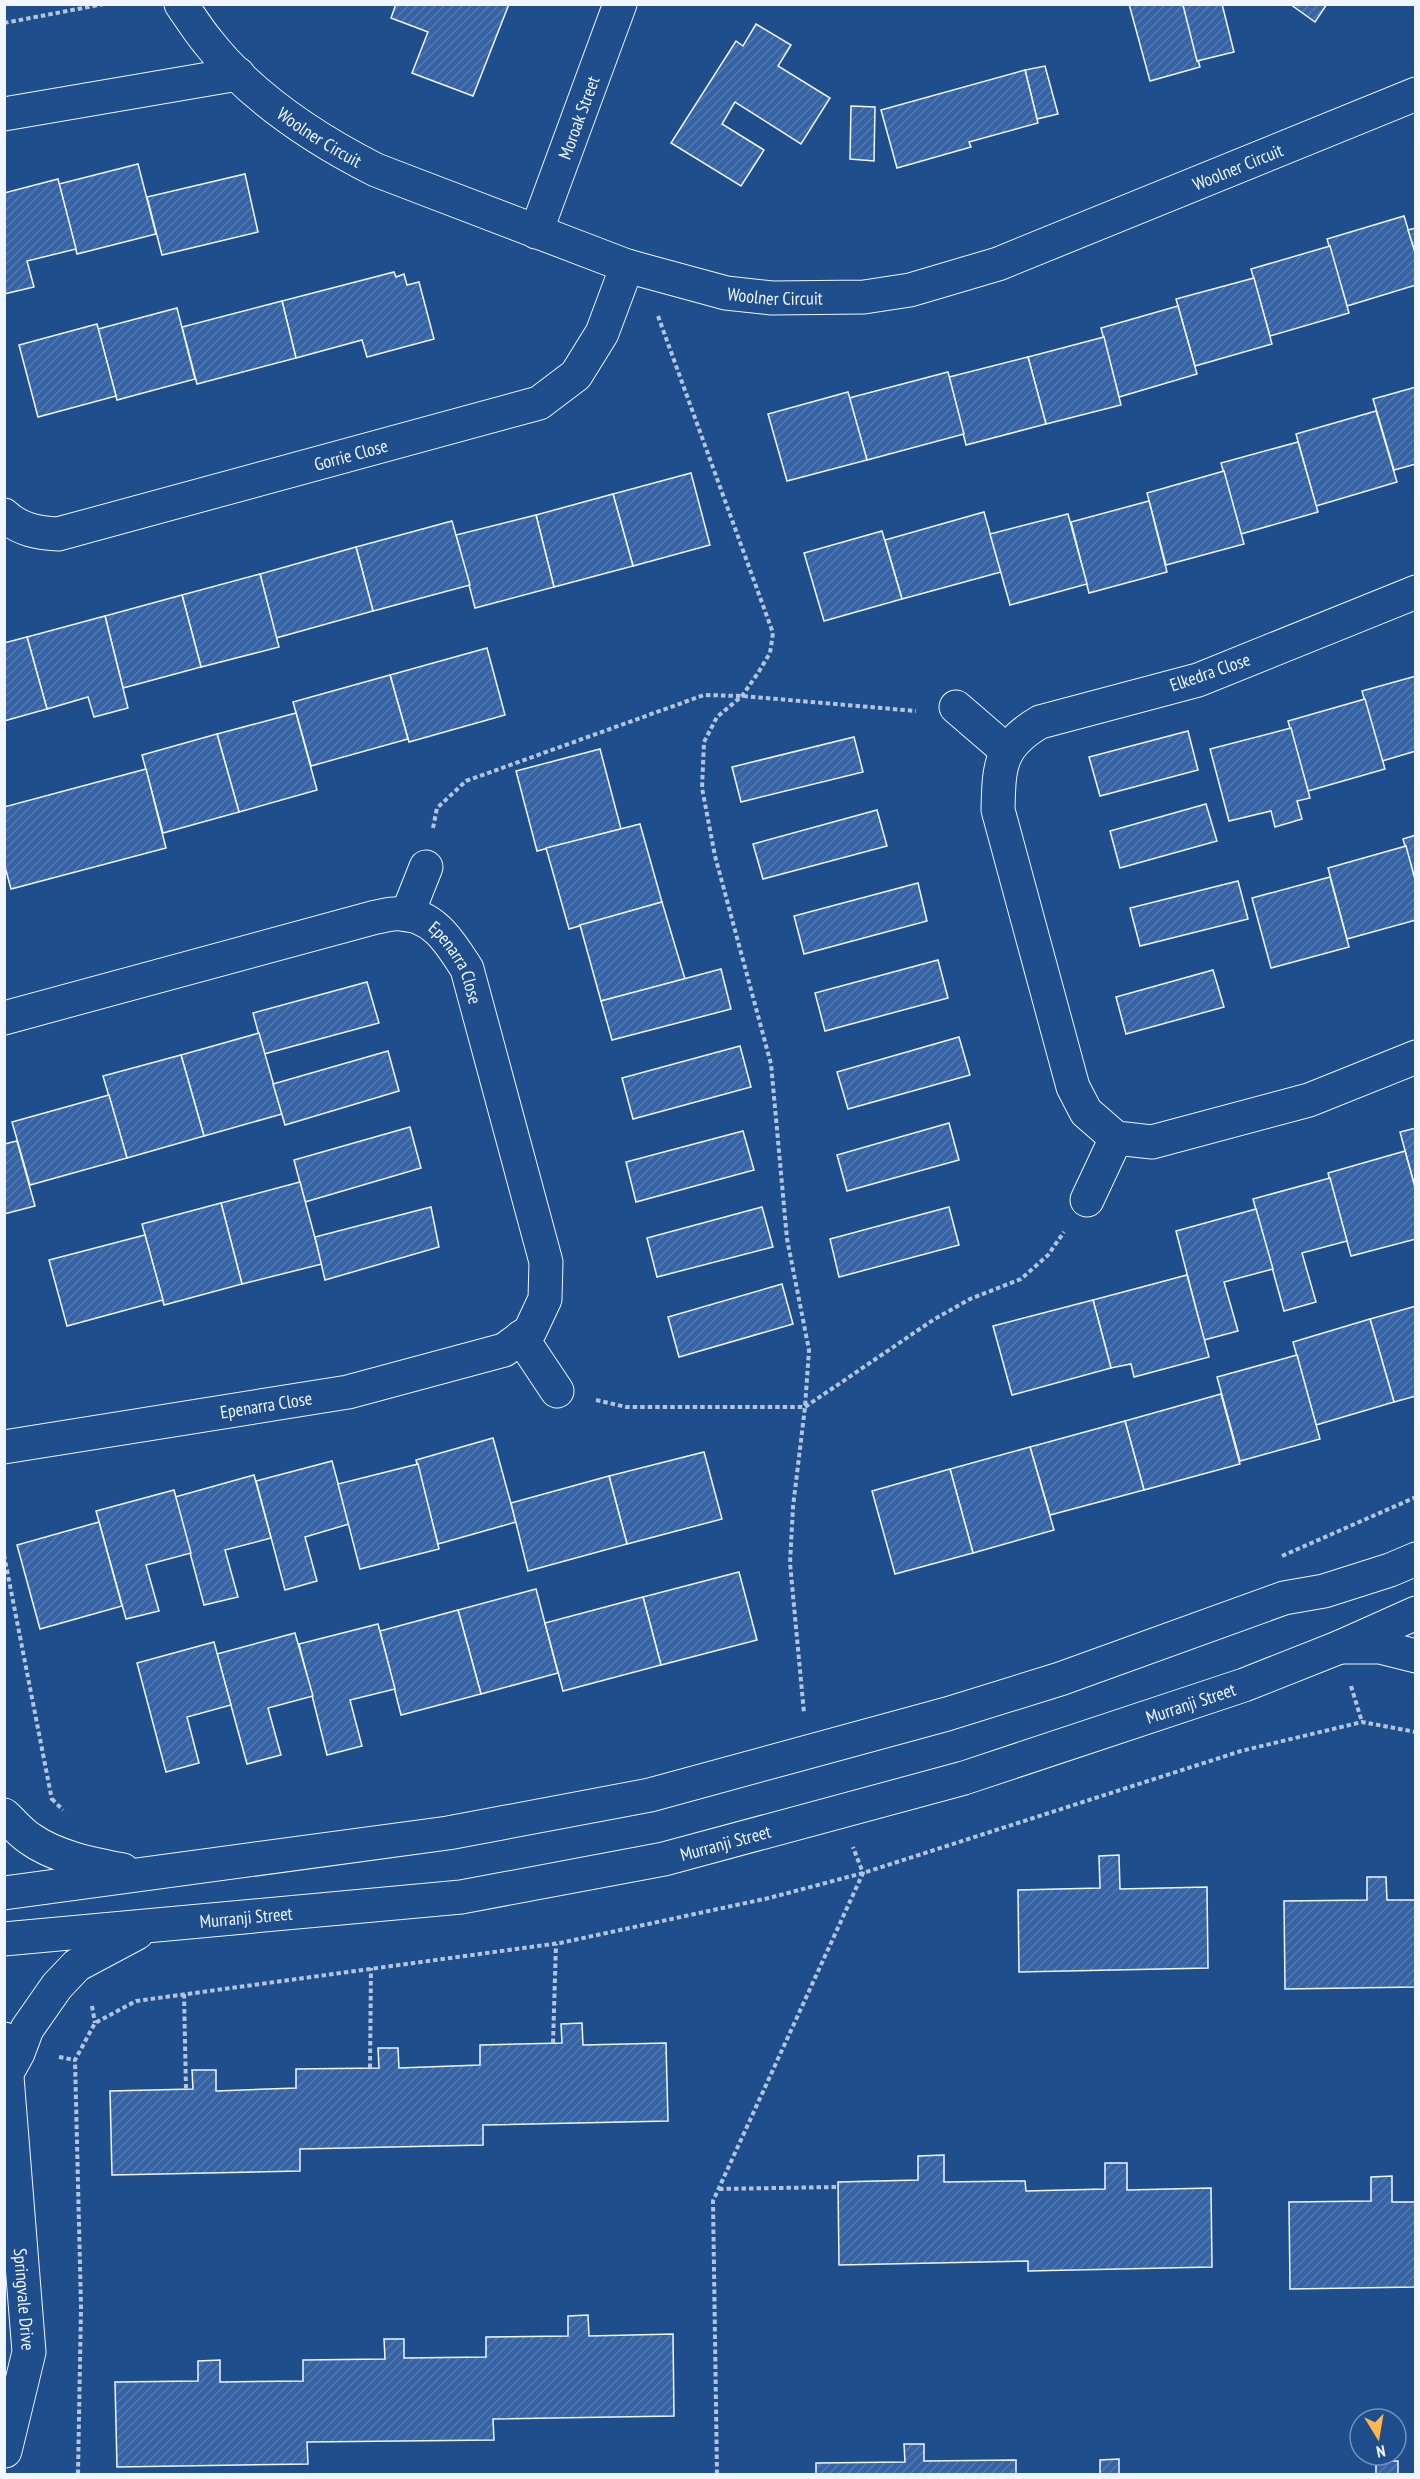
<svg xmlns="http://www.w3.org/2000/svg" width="1420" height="2479" viewBox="0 0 1420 2479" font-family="'PT Sans Narrow',sans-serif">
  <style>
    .building { fill: url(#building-hatch); stroke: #f2f6ff; stroke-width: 1.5 }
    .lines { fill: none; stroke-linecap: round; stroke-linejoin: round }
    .street-casing { stroke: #f2f6ff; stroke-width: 35 }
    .secondary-casing { stroke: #f2f6ff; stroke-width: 35 }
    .path { stroke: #b3c4dc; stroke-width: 4; stroke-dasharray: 4.5 3; stroke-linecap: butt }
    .street { stroke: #1f4e8c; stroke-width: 33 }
    .secondary { stroke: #1f4e8c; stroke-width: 33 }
    .labels { text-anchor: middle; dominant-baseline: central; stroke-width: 4.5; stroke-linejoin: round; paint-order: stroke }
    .street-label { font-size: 18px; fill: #f2f6ff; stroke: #1f4e8c }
  </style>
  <defs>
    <pattern id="building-hatch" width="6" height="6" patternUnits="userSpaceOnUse" patternTransform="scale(1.5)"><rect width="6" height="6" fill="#3563a3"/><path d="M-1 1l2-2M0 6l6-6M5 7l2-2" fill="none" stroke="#537ab1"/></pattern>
  </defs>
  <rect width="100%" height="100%" fill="#1f4e8c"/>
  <g class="building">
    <polygon points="396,4 509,4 473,96 412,73 428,32 391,18"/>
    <polygon points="1129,4 1183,4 1200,67 1150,81"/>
    <polygon points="1222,4 1234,52 1197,61 1183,5"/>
    <polygon points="1290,4 1327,4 1315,22"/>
    <polygon points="756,24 791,45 778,66 830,98 801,144 735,102 722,124 764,150 741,186 671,143 736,41 743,46"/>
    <polygon points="1045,66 1058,114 1037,119 1025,70"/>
    <polygon points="1025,70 1038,123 969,142 971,147 897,168 881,110"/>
    <polygon points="851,106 875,107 874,161 850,159"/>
    <polygon points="138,164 156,234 77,254 59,184"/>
    <polygon points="245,174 258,232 162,255 147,197"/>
    <polygon points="58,179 76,249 27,261 34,287 4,294 4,193"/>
    <polygon points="1404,216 1416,255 1416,285 1347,306 1327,239"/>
    <polygon points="1416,228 1416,255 1408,230"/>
    <polygon points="1330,246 1349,313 1270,336 1251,269"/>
    <polygon points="394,272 396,277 404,274 407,285 419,282 434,339 367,357 362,340 296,358 282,301"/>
    <polygon points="1254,278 1272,344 1195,366 1176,299"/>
    <polygon points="282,301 296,358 197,384 182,327"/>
    <polygon points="1178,306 1197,374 1119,397 1101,328"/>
    <polygon points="177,308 195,379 117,400 98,329"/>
    <polygon points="97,324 116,396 38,417 19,345"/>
    <polygon points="1104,337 1121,405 1046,424 1028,357"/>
    <polygon points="1028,357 1046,424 966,445 949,377"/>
    <polygon points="948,372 964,434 867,460 849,398"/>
    <polygon points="1416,387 1416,464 1394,470 1373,399"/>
    <polygon points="848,392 867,460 787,481 768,414"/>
    <polygon points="1376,411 1397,482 1316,506 1296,434"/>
    <polygon points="1298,442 1318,512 1241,534 1221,463"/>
    <polygon points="1224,471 1244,544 1166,565 1147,493"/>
    <polygon points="691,473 710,545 633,566 613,494"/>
    <polygon points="613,494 633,566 554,587 536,515"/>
    <polygon points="1149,501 1167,572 1089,593 1071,522"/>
    <polygon points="984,512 1001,572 902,599 885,540"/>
    <polygon points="1068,514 1087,584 1010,605 990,534"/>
    <polygon points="536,515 554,587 475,608 456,535"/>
    <polygon points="452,521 470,585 373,611 356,547"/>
    <polygon points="882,531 902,599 824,621 804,553"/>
    <polygon points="356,547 373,611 276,638 260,574"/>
    <polygon points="260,574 279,647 201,667 182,595"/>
    <polygon points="182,595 201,667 123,688 105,616"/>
    <polygon points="105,616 128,708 94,717 88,697 47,709 27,637"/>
    <polygon points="27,637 47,709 4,721 4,643"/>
    <polygon points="487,648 505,715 409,742 390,675"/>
    <polygon points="390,675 408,739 311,766 293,702"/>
    <polygon points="1416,676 1416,751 1382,761 1362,691"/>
    <polygon points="1365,699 1385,769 1308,791 1288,721"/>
    <polygon points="296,713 317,790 239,812 217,734"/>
    <polygon points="1291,728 1310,798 1297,801 1302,819 1275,827 1271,811 1229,821 1210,749"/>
    <polygon points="1188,731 1198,770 1100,796 1089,757"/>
    <polygon points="217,734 239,812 163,833 142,755"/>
    <polygon points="854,737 863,772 741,802 732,767"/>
    <polygon points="600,749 621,829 537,851 516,771"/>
    <polygon points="146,769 166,848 11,889 4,863 4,807"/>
    <polygon points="1206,804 1217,841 1120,868 1110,831"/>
    <polygon points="877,810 887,846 763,879 753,844"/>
    <polygon points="640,824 662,902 569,929 546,848"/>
    <polygon points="1416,835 1416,883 1403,839"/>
    <polygon points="1406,846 1416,883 1416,920 1347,939 1328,868"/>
    <polygon points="1330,877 1349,947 1271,968 1252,898"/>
    <polygon points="1238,881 1248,919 1140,946 1130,908"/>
    <polygon points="918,883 927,921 804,954 794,916"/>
    <polygon points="662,902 685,979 601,1001 580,925"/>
    <polygon points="938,960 948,998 825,1031 815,993"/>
    <polygon points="721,969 731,1009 612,1040 601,1001"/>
    <polygon points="1213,970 1224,1007 1126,1034 1116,997"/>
    <polygon points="367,982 379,1023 264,1054 253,1013"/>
    <polygon points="259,1033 282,1114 204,1136 181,1055"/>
    <polygon points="959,1037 970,1075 848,1109 837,1072"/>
    <polygon points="740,1046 751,1087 633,1119 622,1078"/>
    <polygon points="388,1051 399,1091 285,1125 273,1084"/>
    <polygon points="181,1055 204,1136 127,1158 103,1076"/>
    <polygon points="109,1095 127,1158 30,1185 12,1122"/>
    <polygon points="949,1123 959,1160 847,1191 837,1155"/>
    <polygon points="410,1127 421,1168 305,1202 294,1160"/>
    <polygon points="1416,1128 1416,1191 1400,1132"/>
    <polygon points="743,1131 754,1170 636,1202 626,1162"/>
    <polygon points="17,1141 35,1206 4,1214 4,1144"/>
    <polygon points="1405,1151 1416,1191 1416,1239 1351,1256 1328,1173"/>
    <polygon points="1330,1178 1347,1241 1302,1253 1316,1302 1284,1311 1253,1199"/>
    <polygon points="300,1182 322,1264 242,1284 221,1203"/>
    <polygon points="221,1203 242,1284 164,1305 142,1224"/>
    <polygon points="431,1207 439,1247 325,1280 315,1237"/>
    <polygon points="762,1207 773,1247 657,1277 647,1238"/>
    <polygon points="949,1207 959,1245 839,1277 830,1239"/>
    <polygon points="1256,1209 1273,1269 1224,1282 1238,1331 1204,1340 1176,1231"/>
    <polygon points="145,1235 163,1300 67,1326 49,1260"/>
    <polygon points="1187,1275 1209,1357 1134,1377 1131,1364 1111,1368 1093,1300"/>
    <polygon points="782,1284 793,1324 679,1357 668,1317"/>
    <polygon points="1093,1300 1111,1368 1012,1395 993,1326"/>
    <polygon points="1416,1306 1416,1396 1394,1402 1370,1319"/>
    <polygon points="1370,1319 1394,1402 1316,1425 1293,1342"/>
    <polygon points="1297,1355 1320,1439 1240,1461 1217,1377"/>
    <polygon points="1221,1394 1240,1464 1144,1490 1125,1421"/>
    <polygon points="1125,1421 1144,1490 1050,1515 1030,1447"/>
    <polygon points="493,1438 516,1522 438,1544 416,1460"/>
    <polygon points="1030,1447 1054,1530 973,1553 950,1469"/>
    <polygon points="704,1452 722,1519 627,1544 609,1476"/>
    <polygon points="332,1461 349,1524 305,1537 317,1581 285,1590 256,1481"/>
    <polygon points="418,1464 439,1549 360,1569 338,1484"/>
    <polygon points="950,1469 973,1553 895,1574 872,1491"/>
    <polygon points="254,1475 271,1538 225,1550 238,1597 204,1605 175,1497"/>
    <polygon points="609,1476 627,1544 528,1571 511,1503"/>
    <polygon points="174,1490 191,1553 146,1565 159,1611 126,1619 96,1511"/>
    <polygon points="99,1522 122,1606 40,1629 17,1545"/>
    <polygon points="739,1572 757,1640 661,1665 643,1597"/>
    <polygon points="536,1589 558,1673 481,1694 458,1610"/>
    <polygon points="643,1597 661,1665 563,1691 545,1623"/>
    <polygon points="458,1610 481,1694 401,1715 380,1631"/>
    <polygon points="378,1624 395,1689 350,1700 362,1746 327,1755 299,1644"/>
    <polygon points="295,1633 313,1696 268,1708 281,1755 247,1764 217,1654"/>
    <polygon points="214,1642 231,1705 187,1717 199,1763 166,1772 137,1663"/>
    <polygon points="1119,1855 1120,1889 1207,1887 1208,1968 1019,1972 1018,1890 1100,1888 1099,1856"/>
    <polygon points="1367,1877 1386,1877 1387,1900 1416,1900 1416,1987 1285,1989 1284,1901 1367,1900"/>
    <polygon points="582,2023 583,2045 666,2043 668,2121 483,2125 483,2145 300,2149 300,2171 112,2175 110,2091 193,2089 192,2070 216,2070 216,2091 296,2088 296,2069 379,2068 378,2048 398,2048 399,2068 480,2065 480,2045 562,2043 561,2024"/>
    <polygon points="944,2155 944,2182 1025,2181 1026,2191 1105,2189 1105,2163 1127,2163 1127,2190 1211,2188 1212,2267 1028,2271 1028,2261 839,2265 838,2182 918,2180 918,2156"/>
    <polygon points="1392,2176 1392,2202 1416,2202 1416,2287 1290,2289 1289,2202 1371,2201 1371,2177"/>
    <polygon points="588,2315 589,2336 673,2334 674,2416 493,2419 494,2440 307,2442 308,2464 117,2467 115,2382 198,2381 198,2361 220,2360 220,2382 303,2381 303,2360 385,2359 384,2339 404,2339 404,2358 486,2357 486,2337 568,2336 568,2316"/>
    <polygon points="904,2444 924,2444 924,2461 1016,2460 1016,2474 816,2474 816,2463 905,2462"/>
    <polygon points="1119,2459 1119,2474 1100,2474 1100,2460"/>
    <rect x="1376" y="2461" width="22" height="13"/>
  </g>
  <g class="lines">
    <g class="street-casing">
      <g id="street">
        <path id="s1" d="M181,4c9,13 17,26 27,38 43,55 107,97 168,128l251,96 99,27 46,5 92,-1 46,-7 88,-26 418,-170"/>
        <polyline points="4,114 238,74"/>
        <path id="s2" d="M536,232l84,-228"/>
        <path id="s3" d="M4,515c16,15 34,18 54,19l481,-131 37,-28 26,-42 25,-67"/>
        <path d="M1416,592l-218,88 -158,42c-41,24 -41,44 -42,88l75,277 13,25 30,26 36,4 157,-42 107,-43"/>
        <polyline points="956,707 1007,751"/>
        <polyline points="407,915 426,867"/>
        <path id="s4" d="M4,1018l372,-101c7,-1 16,-4 24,-3 34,0 51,30 67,55l79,293 -1,37 -15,32 -26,19 -156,42 -344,55"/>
        <polyline points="1087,1200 1116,1138"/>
        <polyline points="521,1337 557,1391"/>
        <polyline points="1340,1647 1380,1647 1416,1656"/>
      </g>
    </g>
    <g class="secondary-casing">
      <g id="secondary">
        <path d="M4,1815c8,7 16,17 25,23 26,19 63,26 94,32"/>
        <polyline points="4,1893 448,1833 650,1795 947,1714 1060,1679 1284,1598 1324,1591 1390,1570 1416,1559"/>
        <path id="s5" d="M4,1939l457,-42 203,-38 300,-81 280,-93 96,-38 76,-34"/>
        <path id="s6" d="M4,2039l25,313 -24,99"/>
        <polyline points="8,2071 18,2053 27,2029 57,1986 77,1965 137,1933"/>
      </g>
    </g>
    <g class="path">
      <polyline points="4,23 104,4"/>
      <polyline points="658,316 773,633 770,653 758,673 742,696 717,717 704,742 702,788 715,856 771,1064 787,1239 809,1350 805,1407 793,1507 790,1563 804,1713"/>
      <polyline points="433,828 437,808 466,781 704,695 742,696 916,711"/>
      <polyline points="596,1400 626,1407 805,1407 933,1320 970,1299 1021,1279 1048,1255 1064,1232"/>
      <polyline points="4,1555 52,1800"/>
      <polyline points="1282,1556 1416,1497"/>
      <polyline points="1351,1686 1362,1722"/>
      <polyline points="52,1799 63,1810"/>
      <polyline points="184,1994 186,2089"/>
      <polyline points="92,2006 95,2023"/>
      <polyline points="553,2043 556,1944"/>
      <polyline points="59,2057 75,2060"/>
      <polyline points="370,2068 371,1968"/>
      <polyline points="719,2189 838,2187"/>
      <polyline points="78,2474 81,2307 75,2060 95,2023 136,2001 560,1943 769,1898 863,1873 1241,1751 1362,1722 1416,1732"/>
      <polyline points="717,2474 713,2201 863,1873 853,1847"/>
    </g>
    <use href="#street" class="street"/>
    <use href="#secondary" class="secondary"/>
  </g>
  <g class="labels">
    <g class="street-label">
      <text stroke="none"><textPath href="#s2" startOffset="122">Moroak Street</textPath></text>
      <text stroke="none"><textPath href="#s1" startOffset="194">Woolner Circuit</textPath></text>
      <text stroke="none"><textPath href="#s1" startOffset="1166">Woolner Circuit</textPath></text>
      <text stroke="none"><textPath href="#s1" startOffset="680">Woolner Circuit</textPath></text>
      <text stroke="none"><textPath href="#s3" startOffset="362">Gorrie Close</textPath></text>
      <text transform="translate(1210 672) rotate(-19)">Elkedra Close</text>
      <text stroke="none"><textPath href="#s4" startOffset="490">Epenarra Close</textPath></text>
      <text transform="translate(266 1405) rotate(-9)">Epenarra Close</text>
      <text stroke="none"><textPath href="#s5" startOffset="1215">Murranji Street</textPath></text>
      <text stroke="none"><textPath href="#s5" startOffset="729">Murranji Street</textPath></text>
      <text stroke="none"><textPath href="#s5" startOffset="243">Murranji Street</textPath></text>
      <text stroke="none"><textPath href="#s6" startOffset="261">Springvale Drive</textPath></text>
    </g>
  </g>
  <rect width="1420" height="2479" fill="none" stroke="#f2f6ff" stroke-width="12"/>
  <g transform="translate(1378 2437) rotate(169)"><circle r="28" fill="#1f4e8c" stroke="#7391ba" stroke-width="1.5"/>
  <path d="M0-4.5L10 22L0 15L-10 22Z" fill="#ffb74d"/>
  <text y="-9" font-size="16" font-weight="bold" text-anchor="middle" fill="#f2f6ff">N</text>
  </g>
</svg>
